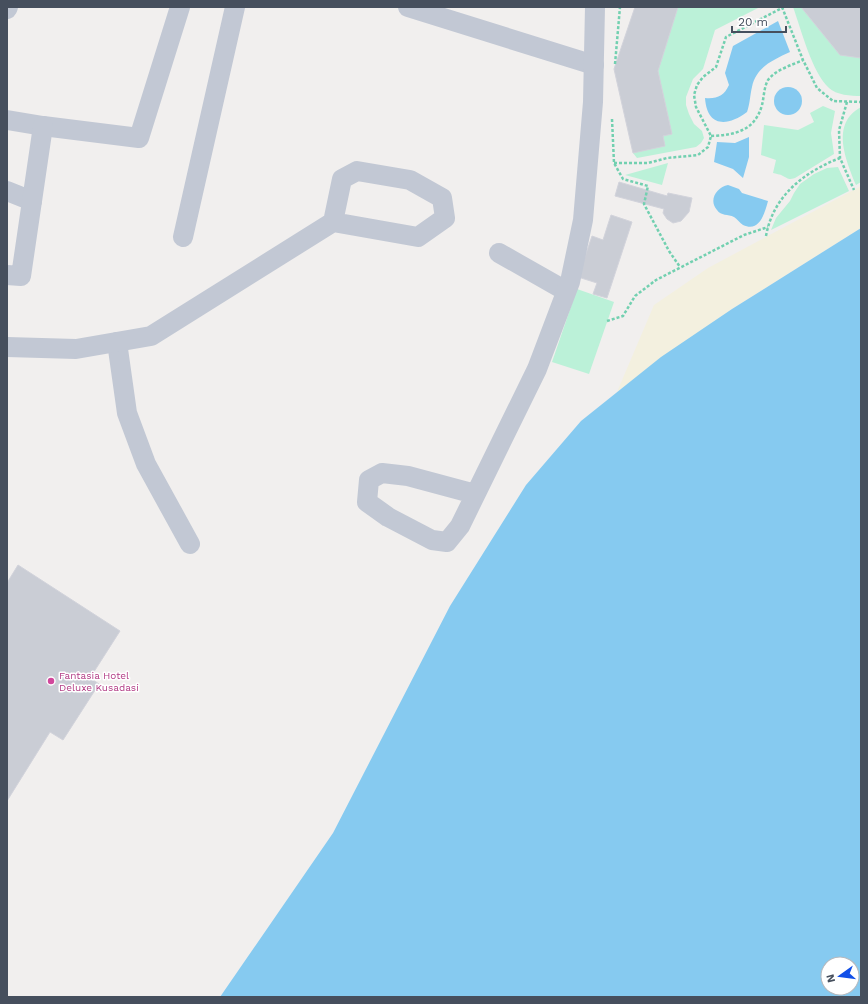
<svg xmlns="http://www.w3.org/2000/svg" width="868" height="1004" viewBox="0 0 868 1004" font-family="'Work Sans',sans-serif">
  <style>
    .green { fill: #bbf1d8 }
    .sand { fill: #f3f0df }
    .water { fill: #86caf0; fill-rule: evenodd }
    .building { fill: #cacdd5; stroke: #d2d3db }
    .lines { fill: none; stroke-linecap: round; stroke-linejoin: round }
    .path { stroke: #72d0b0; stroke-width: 2.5; stroke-dasharray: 3 2; stroke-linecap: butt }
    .street { stroke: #c2c8d4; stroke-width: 20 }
    .hotel-dot { fill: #d1479c; stroke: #fff; stroke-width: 1.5 }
    .labels { text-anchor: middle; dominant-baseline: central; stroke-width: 3; stroke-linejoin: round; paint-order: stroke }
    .hotel-label { font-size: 10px; fill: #b23c85; stroke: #fff; text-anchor: start }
  </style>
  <rect width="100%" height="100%" fill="#f1efee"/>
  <g class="green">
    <polygon points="678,7 760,7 715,30 703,69 693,79 686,97 686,105 689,114 694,124 702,131 704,138 701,143 696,147 637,158 633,153 663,136 672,134 658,71"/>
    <path d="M793,7h8l39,48 21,3v38c-10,0 -25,-1 -32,-8 -17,-15 -28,-59 -36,-81z"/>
    <path d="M823,106l12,5 -4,22 3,21 -39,24c-7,2 -6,1 -12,-2 -3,-2 -7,-2 -10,-3l3,-13 -15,-5 3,-30 34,5 16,-8 -4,-9z"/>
    <path d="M861,107v75l-5,3c-10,-25 -26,-61 5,-78z"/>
    <polygon points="668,163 662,185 625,175"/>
    <polygon points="838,167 849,191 771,230 776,218 790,201 794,193 800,184 814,174 827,168"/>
    <polygon points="577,289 614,302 589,374 552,362"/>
  </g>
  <polygon class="sand" points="861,186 861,228 732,309 617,392 654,305 708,268"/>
  <g class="water">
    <path d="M778,21l12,31c-17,8 -34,15 -38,35 -2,8 -2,17 -5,25 -20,15 -40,15 -42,-14 12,1 19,-2 24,-13l-4,-12 8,-27z"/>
    <circle cx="788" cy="101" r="14"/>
    <polygon points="749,137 749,157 743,178 733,169 714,162 717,142 735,143"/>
    <path d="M728,185l11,4 3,4 26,8c-3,11 -8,32 -25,24 -3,-2 -6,-6 -9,-8 -6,-3 -13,-1 -17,-7 -9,-10 0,-23 11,-25z"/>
    <path d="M861,228v769h-641l113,-164 117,-227 76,-121 55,-64 80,-64 71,-48zM828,964h24v24h-24z"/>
  </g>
  <g class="building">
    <polygon points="635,7 678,7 658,71 672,134 663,136 665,146 633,153 614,69"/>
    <polygon points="801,7 861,7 861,58 840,55"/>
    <polygon points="619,182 667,196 668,193 692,198 689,212 681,221 673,223 667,219 663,213 664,209 615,196"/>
    <polygon points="611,215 632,222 607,298 593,294 597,283 578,277 592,236 603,240"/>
    <polygon points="18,565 120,631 90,678 99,684 63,740 50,732 7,801 7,583"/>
  </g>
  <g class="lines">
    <g class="path">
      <polyline points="782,7 803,60 817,88 833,101 861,102"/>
      <polyline points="615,64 620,7"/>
      <polyline points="847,102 839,130 840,158 854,190"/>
      <polyline points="612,119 614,163 623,179 648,186 644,204 669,251 680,267"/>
      <path d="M711,136c24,-1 44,-5 51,-31 2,-8 2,-18 6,-25 7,-10 24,-15 35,-20"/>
      <polyline points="614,163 648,163 667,158 698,155 708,147 711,136 696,107 694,95 697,85 703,77 716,67 726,37 782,8"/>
      <path d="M766,236c7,-40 38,-64 74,-78"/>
      <polyline points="607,321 623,316 635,296 656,280 744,235 768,227"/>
    </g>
    <g class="street">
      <polyline points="408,7 594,65"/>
      <polyline points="7,9 8,7"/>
      <polyline points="7,120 43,126 139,138 180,7"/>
      <polyline points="7,191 32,201"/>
      <polyline points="183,237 235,7"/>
      <polyline points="499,253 566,291"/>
      <polyline points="7,275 21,276 43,126"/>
      <polyline points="117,342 127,413 146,464 190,544"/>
      <polyline points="7,347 76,349 151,336 333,222 418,237 445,218 442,198 410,180 357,171 342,179 333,222"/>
      <polyline points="475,494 408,476 382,473 369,480 367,502 388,517 432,540 447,542 460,526 537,369 570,282 583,220 593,102 595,7"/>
    </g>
  </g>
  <circle class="hotel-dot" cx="51" cy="681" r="4"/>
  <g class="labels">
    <g class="hotel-label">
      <text x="59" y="675">Fantasia Hotel<tspan x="59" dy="12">Deluxe Kusadasi</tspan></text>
    </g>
  </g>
  <rect width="868" height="1004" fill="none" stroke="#464f5d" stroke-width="16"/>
  <g transform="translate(840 976) rotate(256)"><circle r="19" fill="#ffffff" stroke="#b5b9be"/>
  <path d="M0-3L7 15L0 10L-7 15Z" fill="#114fe8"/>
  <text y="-6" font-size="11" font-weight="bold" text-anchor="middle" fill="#464f5d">N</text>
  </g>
  <path d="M732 26v6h54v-6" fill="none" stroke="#464f5d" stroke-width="2"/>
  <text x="738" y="26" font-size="12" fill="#464f5d" stroke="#ffffff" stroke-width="3" paint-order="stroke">20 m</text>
</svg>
